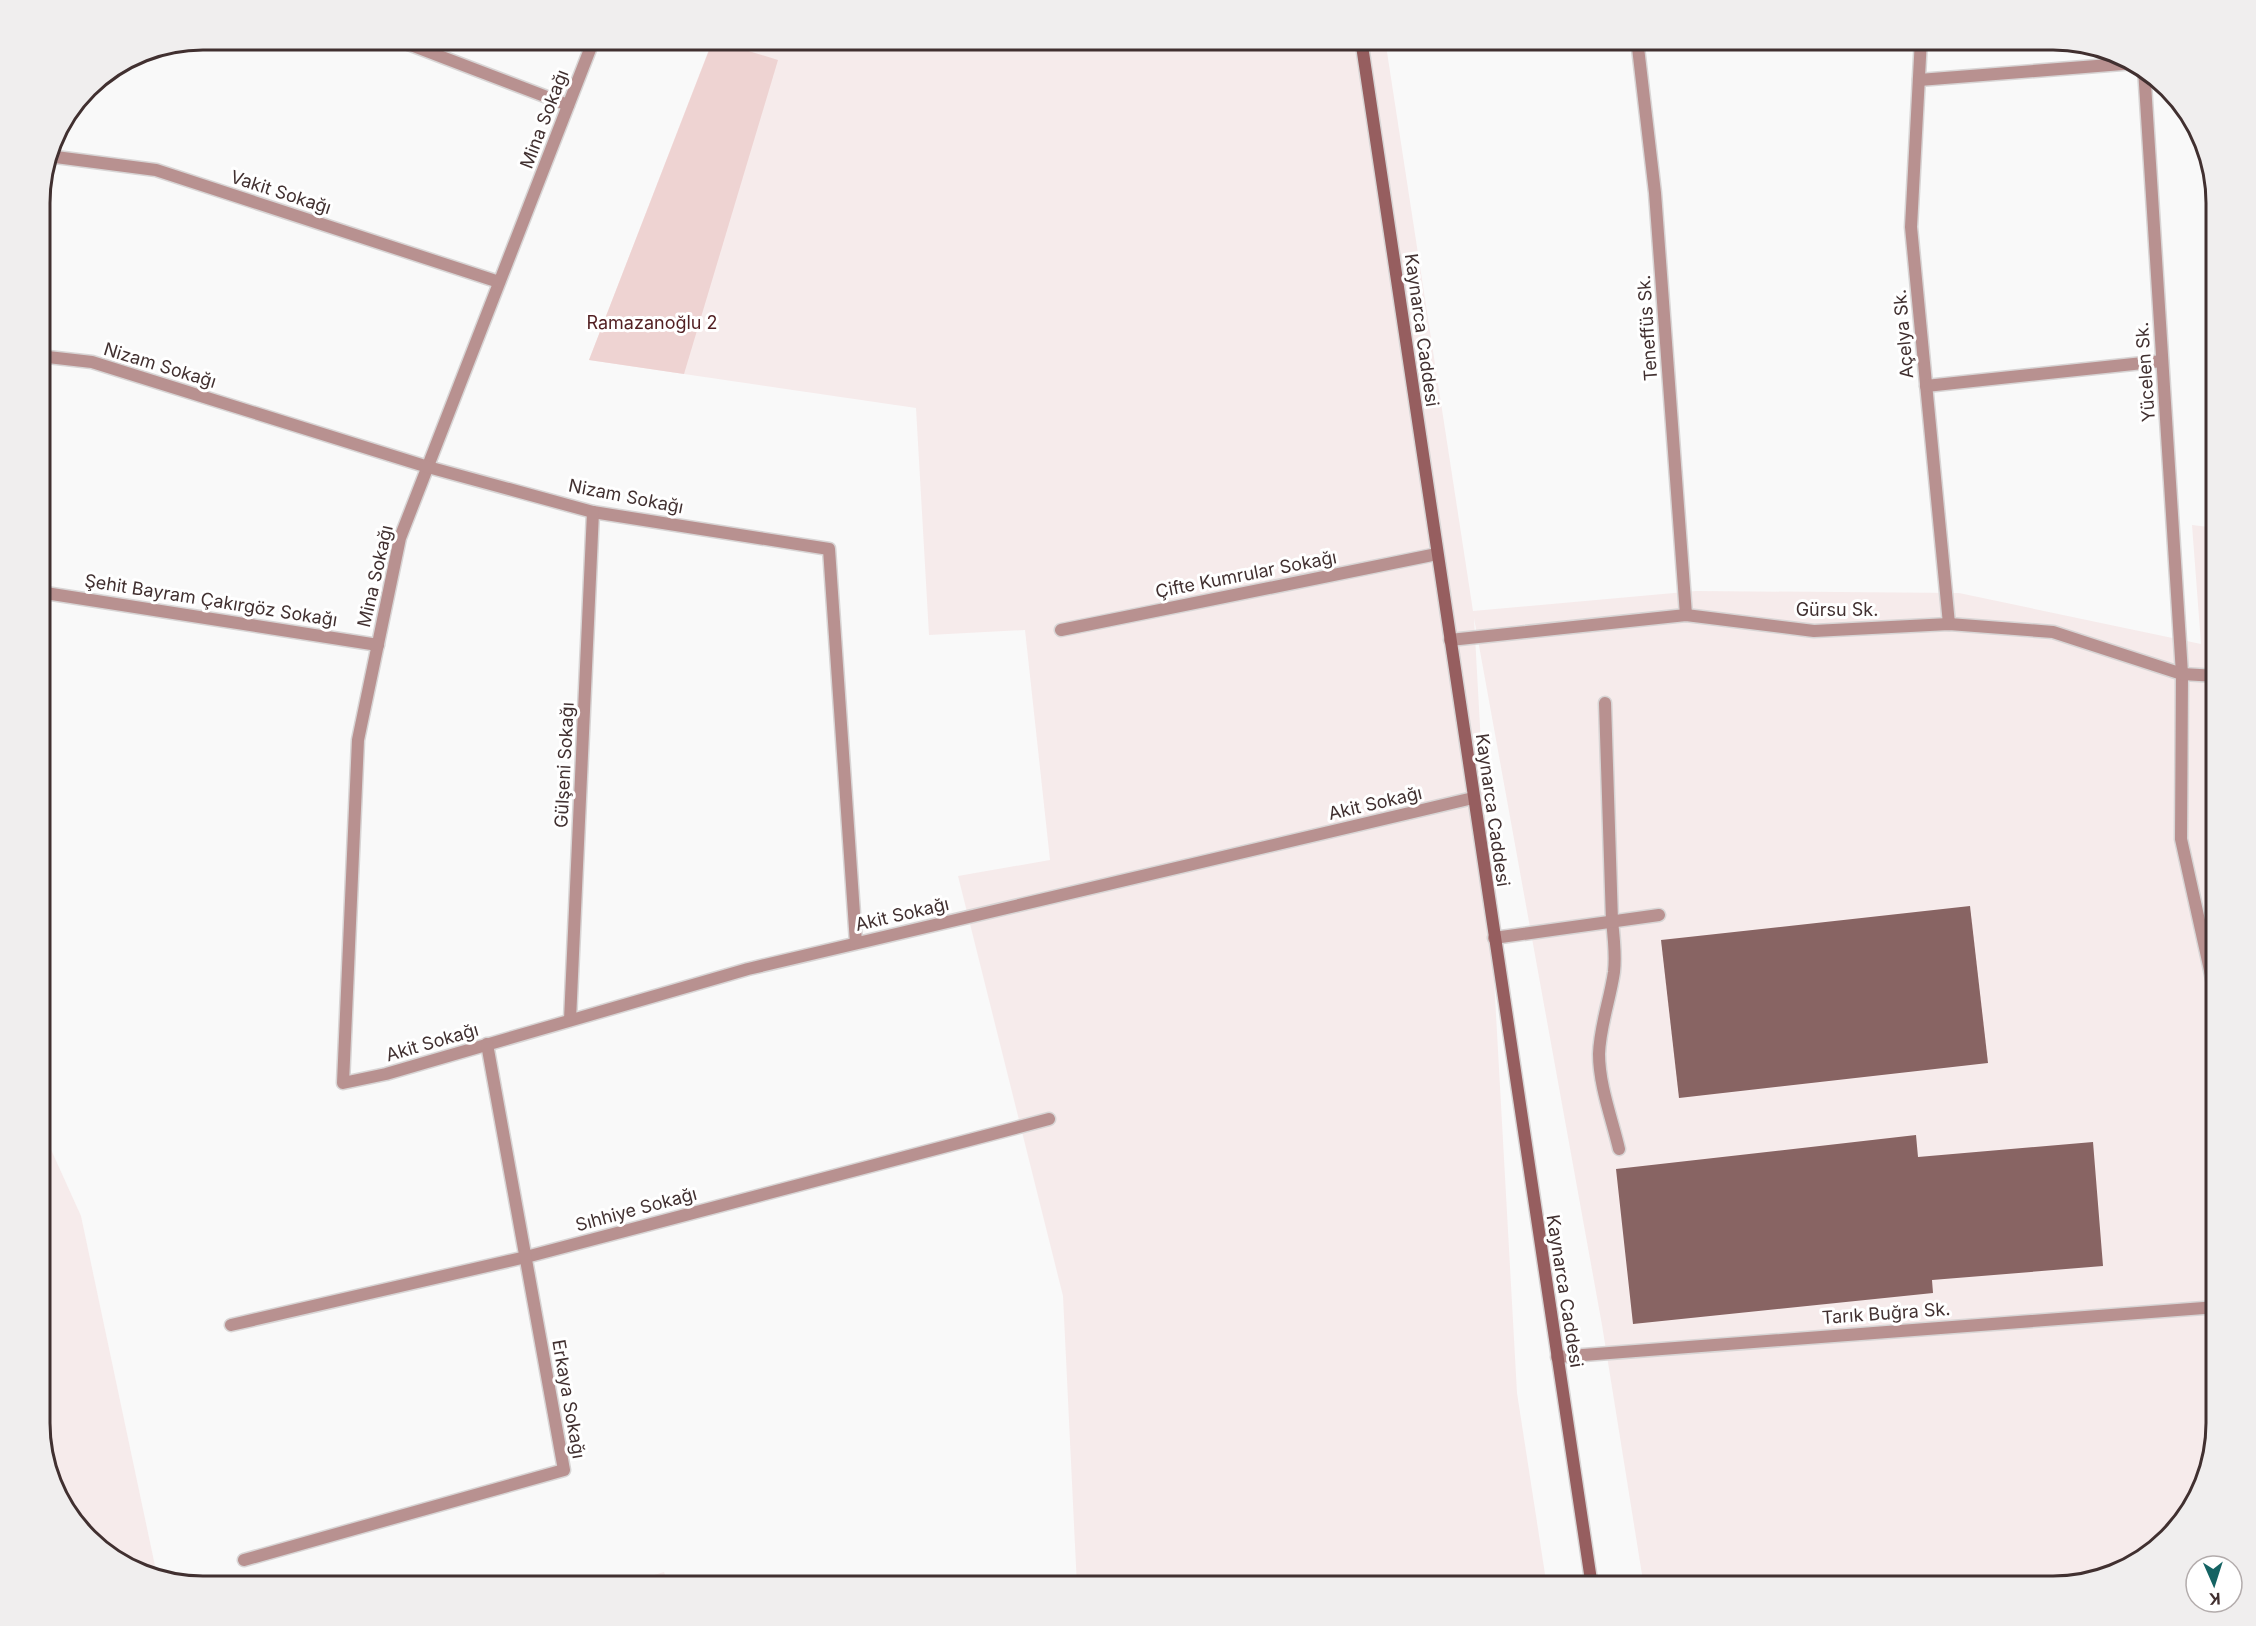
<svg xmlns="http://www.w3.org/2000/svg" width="2256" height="1626" viewBox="0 0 2256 1626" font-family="Inter,sans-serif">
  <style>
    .built { fill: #f6ebeb }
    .green { fill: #eed3d2 }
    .building { fill: #886463 }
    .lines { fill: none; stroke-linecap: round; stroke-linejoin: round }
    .lane-casing { stroke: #d8d5d5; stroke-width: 15 }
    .street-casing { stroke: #d8d5d5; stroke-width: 15 }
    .secondary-casing { stroke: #d8d5d5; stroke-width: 15 }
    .lane { stroke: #b89190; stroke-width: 12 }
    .street { stroke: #b89190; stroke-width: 12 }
    .secondary { stroke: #965e5f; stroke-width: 12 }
    .labels { text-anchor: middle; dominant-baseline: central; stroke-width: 6; stroke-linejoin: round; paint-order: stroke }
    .street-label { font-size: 18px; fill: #413030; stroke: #fff }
    .park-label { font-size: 18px; fill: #521f22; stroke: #fff }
    .rim { fill: none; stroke: #413030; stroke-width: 3 }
  </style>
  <rect width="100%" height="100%" fill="#f9f9f9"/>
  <g class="built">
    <polygon points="713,39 1385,39 1473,611 1696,591 1959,593 2201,644 2192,525 2217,528 2217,1424 2208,1476 2183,1523 2126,1570 2054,1587 1644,1587 1602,1325 1474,618 1517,1393 1547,1587 1077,1587 1063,1296 958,876 1050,860 1025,630 929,635 916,408 589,360"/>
    <polygon points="39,1123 81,1216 158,1580 150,1578 103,1553 56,1496 39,1434"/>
    <polygon points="664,1572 670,1587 615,1587"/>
  </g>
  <polygon class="green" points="713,40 778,60 684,374 589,360"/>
  <g class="building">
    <polygon points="1970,906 1988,1063 1679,1098 1661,940"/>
    <polygon points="1916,1135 1918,1157 2093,1142 2103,1266 1932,1280 1933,1293 1633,1324 1616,1169"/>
  </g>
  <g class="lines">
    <g class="lane-casing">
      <g id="lane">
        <path d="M1605,703l7,218c2,17 4,34 2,51 -4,28 -14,53 -15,82 0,31 13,65 20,95"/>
        <polyline points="1494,938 1659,915"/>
      </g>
    </g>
    <g class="street-casing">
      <g id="street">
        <polyline points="395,39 568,105"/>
        <polyline points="594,39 400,538 358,740 343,1083 386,1074 748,969 1473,798"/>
        <polyline points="1637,39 1655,193 1686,615"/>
        <polyline points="1921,39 1911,227 1949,624"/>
        <polyline points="2144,68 2182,674 2181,839 2217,1002"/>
        <polyline points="1919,80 2135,63"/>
        <polyline points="48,156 156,170 499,282"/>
        <polyline points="39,356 92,362 428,467 593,512 829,549 856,943"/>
        <polyline points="1926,386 2162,361"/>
        <polyline points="39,592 378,645"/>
        <polyline points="1061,630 1437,554"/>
        <polyline points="1450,640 1686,615 1814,631 1949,624 2053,632 2182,674 2217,676"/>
        <polyline points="570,1020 593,512"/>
        <polyline points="231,1325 526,1257 1049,1119"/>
        <polyline points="1557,1357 2217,1307"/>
        <polyline points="244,1560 564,1470 487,1044"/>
      </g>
    </g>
    <g class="secondary-casing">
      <polyline id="secondary" points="1361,39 1592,1587"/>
    </g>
    <use href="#lane" class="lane"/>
    <use href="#street" class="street"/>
    <use href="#secondary" class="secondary"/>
  </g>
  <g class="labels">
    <g class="street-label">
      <text transform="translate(544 119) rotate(-69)">Mina Sokağı</text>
      <text transform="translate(281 192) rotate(18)">Vakit Sokağı</text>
      <text transform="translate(1647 328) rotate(-94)">Teneffüs Sk.</text>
      <text transform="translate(1422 330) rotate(82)">Kaynarca Caddesi</text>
      <text transform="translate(1903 334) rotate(-95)">Açelya Sk.</text>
      <text transform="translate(160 365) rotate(17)">Nizam Sokağı</text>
      <text transform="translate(2145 372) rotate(-94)">Yücelen Sk.</text>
      <text transform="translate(626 496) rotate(11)">Nizam Sokağı</text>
      <text transform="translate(1246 574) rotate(-11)">Çifte Kumrular Sokağı</text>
      <text transform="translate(375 576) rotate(-77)">Mina Sokağı</text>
      <text transform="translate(211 600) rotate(9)">Şehit Bayram Çakırgöz Sokağı</text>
      <text x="1837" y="609">Gürsu Sk.</text>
      <text transform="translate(564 765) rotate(-87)">Gülşeni Sokağı</text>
      <text transform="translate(1375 803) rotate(-13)">Akit Sokağı</text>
      <text transform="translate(1493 810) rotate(82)">Kaynarca Caddesi</text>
      <text transform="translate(902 914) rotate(-13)">Akit Sokağı</text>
      <text transform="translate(432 1042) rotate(-16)">Akit Sokağı</text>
      <text transform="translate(636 1209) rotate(-15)">Sıhhiye Sokağı</text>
      <text transform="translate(1565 1291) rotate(81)">Kaynarca Caddesi</text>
      <text transform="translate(1886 1313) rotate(-4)">Tarık Buğra Sk.</text>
      <text transform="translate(569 1399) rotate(80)">Erkaya Sokağı</text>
    </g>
    <g class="park-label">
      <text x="652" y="322">Ramazanoğlu 2</text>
    </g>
  </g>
  <path d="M0 0H2256V1626H0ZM203 50H2053A153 153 0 0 1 2206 203V1423A153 153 0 0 1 2053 1576H203A153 153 0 0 1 50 1423V203A153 153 0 0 1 203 50Z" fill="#f0eeee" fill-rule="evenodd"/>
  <path class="rim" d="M203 50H2053A153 153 0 0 1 2206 203V1423A153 153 0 0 1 2053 1576H203A153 153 0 0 1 50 1423V203A153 153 0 0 1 203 50Z"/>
  <g transform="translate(2214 1584) rotate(177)"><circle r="28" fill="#ffffff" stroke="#b3acac" stroke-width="1.5"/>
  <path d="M0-4.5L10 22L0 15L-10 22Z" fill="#146363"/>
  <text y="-9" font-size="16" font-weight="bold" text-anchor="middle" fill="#413030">K</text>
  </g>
</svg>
